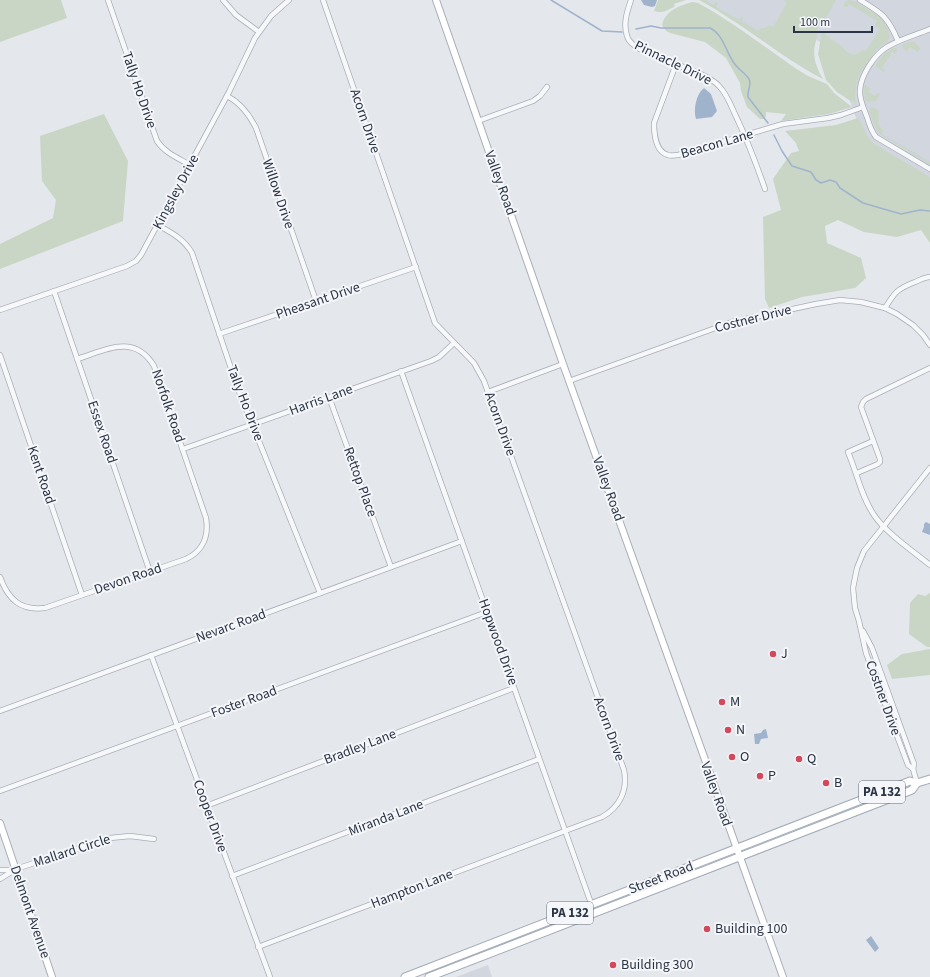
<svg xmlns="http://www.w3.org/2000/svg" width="930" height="977" viewBox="0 0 930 977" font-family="'Source Sans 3',sans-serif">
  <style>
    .built { fill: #d2d6de }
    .green { fill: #c9d6c5 }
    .water { fill: #9fb4cc }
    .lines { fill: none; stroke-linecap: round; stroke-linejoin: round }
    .stream { stroke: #9fb4cc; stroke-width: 1.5 }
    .street-casing { stroke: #a9aeb7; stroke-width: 6 }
    .secondary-casing { stroke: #a9aeb7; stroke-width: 8 }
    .primary-casing { stroke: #a3abb8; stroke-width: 9 }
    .street { stroke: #f7f8fa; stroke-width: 4.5 }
    .secondary { stroke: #fff; stroke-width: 6 }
    .primary { stroke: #fff; stroke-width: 7 }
    .poi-dot { fill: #d1495b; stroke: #f4f6f9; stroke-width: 1.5 }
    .labels { text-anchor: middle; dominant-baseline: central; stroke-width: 4; stroke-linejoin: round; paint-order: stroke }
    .shield { fill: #f4f6f9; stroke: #676e7b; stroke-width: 1 }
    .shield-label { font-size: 13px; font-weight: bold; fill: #2b3445 }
    .street-label { font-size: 14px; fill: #2b3445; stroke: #f4f6f9 }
    .poi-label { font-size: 14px; fill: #2b3445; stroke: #f4f6f9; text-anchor: start }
  </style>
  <rect width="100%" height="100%" fill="#e4e7ec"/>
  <g class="built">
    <polygon points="701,0 930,0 930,189 870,156 844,85 854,63 796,27 783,49"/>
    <polygon points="488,965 492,977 456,977"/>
  </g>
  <g class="green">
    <polygon points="0,0 61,0 67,18 0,42"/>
    <path d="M658,0h28l-12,4 1,2c-7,4 -12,8 -21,5z"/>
    <path d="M699,0h6l8,5 3,-3 2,1 -2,4 23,13 3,-3 1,1 -2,3 17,10 3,-3h4l5,-3 3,2 14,-24 -3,-3h52l-9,16 -9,10c0,9 -3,17 -4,25 0,10 4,20 9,28 -44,-23 -81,-56 -124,-79z"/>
    <path d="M847,0c7,0 11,3 17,7 13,7 24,14 26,30l-3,5 -11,8 -16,24 -4,11 -1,19 -1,-3 -5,-1 -12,-8 -11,-12 -8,-26 4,-23c5,6 12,10 18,14 4,3 6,8 11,9 5,2 8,-1 12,-4l3,1 14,-22 -5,-3 2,-5 -28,-17 -2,3h-2l-1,-2z"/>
    <path d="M693,2l5,1 16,9 26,17 55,39 13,8 19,8 7,9 18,14 -23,7 -48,7 5,-7 -20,-2v4l-2,3h-4l-13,-12 -6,-16 -1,-8 -14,-25 -21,-16 -35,-9 -4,-2 -4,-6c3,-14 18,-20 31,-23z"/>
    <polygon points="914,41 920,48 918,52 910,47 907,51 902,48 903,44"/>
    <polygon points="893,48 896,48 897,51 895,54 892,52 882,68 885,70 884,72 876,67 876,64 885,53"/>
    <polygon points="865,85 870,88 868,92 875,96 877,93 880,94 876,101 867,102 865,100 864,91"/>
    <path d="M872,107l7,4c0,8 -3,13 4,19l-1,4 48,28v2l-50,-30 -4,-5 -7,-18z"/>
    <polygon points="104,114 128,161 123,221 0,269 0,244 53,218 56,200 42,181 40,136"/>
    <path d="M858,118c7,9 7,18 16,26l56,33v66l-9,-13 -24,7 -33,-5 -26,-12 -13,6 2,17 34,15 5,20 -11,10 -53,9 -33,11 -4,-9 -2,-82 18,-7 -8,-31 18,-26 8,-2 -3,-8 -11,-12 51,-6z"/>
    <polygon points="930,593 930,647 927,647 909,634 910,603 918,594 925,596"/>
    <polygon points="930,649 930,675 892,679 887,665 902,654"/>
  </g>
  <g class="water">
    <polygon points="641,0 657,0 655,6 652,7 644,5"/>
    <path d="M704,88l7,6 6,17 -5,6 -16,2c-3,-9 0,-25 8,-31z"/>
    <polygon points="926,522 930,524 930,535 922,532 924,527 924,524"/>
    <polygon points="766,729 768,738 761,739 759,744 755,744 754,734 761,733 763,730"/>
    <polygon points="871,936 879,948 875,952 866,940"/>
  </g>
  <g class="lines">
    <g class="stream">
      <polyline points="551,0 602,31 622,32"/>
      <path d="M636,29l15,-3 10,2h49c13,6 16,24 24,35 4,6 11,10 15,16 3,6 -2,12 -1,18l20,26"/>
      <polyline points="774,135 782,151 792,166 811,172 816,180 821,183 830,180 836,182 840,188 863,203 901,214 920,210 930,211"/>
    </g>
    <g class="street-casing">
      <g id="street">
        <path d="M108,0l49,141c8,12 21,17 33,24"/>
        <polyline points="223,0 236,15 259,32"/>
        <path d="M631,0c-4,12 -8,23 -4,36 5,21 74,30 92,50 7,7 11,17 15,26 12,25 22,51 31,77"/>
        <path d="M860,0c22,13 28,17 38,41"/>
        <path d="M930,29c-14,6 -30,10 -43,18 -13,8 -26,28 -27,43 -1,9 4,19 7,27 2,7 4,14 9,20l54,32"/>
        <path d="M676,64l-22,59c0,11 2,29 14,32 3,1 7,0 10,0l105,-31 45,-6 13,-3 22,-8"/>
        <path d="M227,96c14,7 22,18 29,32l60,173"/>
        <polyline points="478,121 533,101 540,96 547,87"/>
        <path d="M158,225c14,8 26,14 34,28l46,136 82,204"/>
        <polyline points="54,291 150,572"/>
        <path d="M885,308c10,-16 12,-19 30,-26 5,-2 10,-5 15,-5"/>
        <polyline points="0,310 127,266 136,261 141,255 229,92 255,38 271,16 289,0"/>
        <polyline points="219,334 416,267"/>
        <polyline points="0,355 82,595"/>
        <polyline points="401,371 592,906"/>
        <polyline points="569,381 732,322 816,304 840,300 861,302 885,308 897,314 913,325 923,335 930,345"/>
        <polyline points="488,392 563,364"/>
        <polyline points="329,397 391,567"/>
        <path d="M873,441l-25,11c9,21 13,44 26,63 11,17 40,37 56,50"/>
        <polyline points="183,449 431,361 439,357 454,343"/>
        <polyline points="857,473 878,464 880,462 880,459 861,407 863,402 866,399 930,368"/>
        <path d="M0,577c8,22 20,34 45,31l141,-49c17,-8 23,-23 20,-41l-52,-152c-20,-33 -48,-16 -77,-7"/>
        <polyline points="863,631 872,648 914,764 913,769 917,783"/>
        <polyline points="151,655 270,977"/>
        <polyline points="0,711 462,541"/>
        <polyline points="913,769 908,765 866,653 859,621 855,608 853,588 857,568 864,551 930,468"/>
        <polyline points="0,791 487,612"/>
        <polyline points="206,806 514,688"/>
        <polyline points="0,870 14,870"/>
        <polyline points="232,876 539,759"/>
        <polyline points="0,879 16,869 110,838 130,836 154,839"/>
        <path d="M258,947l344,-130c18,-10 26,-27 22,-47l-140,-389 -10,-18 -39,-40 -112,-323"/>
      </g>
    </g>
    <g class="secondary-casing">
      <g id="secondary">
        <polyline points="436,0 563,364 783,977"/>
        <polyline points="0,823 52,977"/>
      </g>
    </g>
    <g class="primary-casing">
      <g id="primary">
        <polyline points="405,977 910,781 917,783 930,779"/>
        <polyline points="429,977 912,790 917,783"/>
      </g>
    </g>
    <use href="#street" class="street"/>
    <use href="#secondary" class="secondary"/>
    <use href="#primary" class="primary"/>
  </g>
  <g class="poi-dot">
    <circle cx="773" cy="654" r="4"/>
    <circle cx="722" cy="702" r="4"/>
    <circle cx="728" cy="730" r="4"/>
    <circle cx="732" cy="757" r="4"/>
    <circle cx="799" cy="759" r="4"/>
    <circle cx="760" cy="776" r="4"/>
    <circle cx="826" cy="783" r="4"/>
    <circle cx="707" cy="929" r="4"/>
    <circle cx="613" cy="965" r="4"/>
  </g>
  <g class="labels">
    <g class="shield">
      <rect x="859" y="781" width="46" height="22" rx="3"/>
      <rect x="547" y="902" width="46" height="22" rx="3"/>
    </g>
    <g class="shield-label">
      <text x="882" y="792">PA 132</text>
      <text x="570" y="913">PA 132</text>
    </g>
    <g class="street-label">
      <text transform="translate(673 63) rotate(26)">Pinnacle Drive</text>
      <text transform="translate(139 90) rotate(71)">Tally Ho Drive</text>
      <text transform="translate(365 121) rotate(71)">Acorn Drive</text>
      <text transform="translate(717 144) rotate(-16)">Beacon Lane</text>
      <text transform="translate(500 183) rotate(70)">Valley Road</text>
      <text transform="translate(176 192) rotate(-62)">Kingsley Drive</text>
      <text transform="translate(278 194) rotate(71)">Willow Drive</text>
      <text transform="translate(318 301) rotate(-19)">Pheasant Drive</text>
      <text transform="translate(753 319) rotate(-14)">Costner Drive</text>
      <text transform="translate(321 400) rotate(-20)">Harris Lane</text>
      <text transform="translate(245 403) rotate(69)">Tally Ho Drive</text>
      <text transform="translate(168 406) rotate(71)">Norfolk Road</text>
      <text transform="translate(500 424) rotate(70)">Acorn Drive</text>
      <text transform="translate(102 432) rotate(71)">Essex Road</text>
      <text transform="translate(41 475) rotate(71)">Kent Road</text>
      <text transform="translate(360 482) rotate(70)">Rettop Place</text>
      <text transform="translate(608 489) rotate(70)">Valley Road</text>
      <text transform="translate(128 579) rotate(-19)">Devon Road</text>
      <text transform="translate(231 626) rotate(-20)">Nevarc Road</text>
      <text transform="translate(498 642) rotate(70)">Hopwood Drive</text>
      <text transform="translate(883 698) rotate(70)">Costner Drive</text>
      <text transform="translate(244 702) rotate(-20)">Foster Road</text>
      <text transform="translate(609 729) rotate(70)">Acorn Drive</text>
      <text transform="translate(360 747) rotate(-21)">Bradley Lane</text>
      <text transform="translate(716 794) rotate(70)">Valley Road</text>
      <text transform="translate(210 816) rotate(70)">Cooper Drive</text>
      <text transform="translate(386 818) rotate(-21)">Miranda Lane</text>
      <text transform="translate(72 851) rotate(-18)">Mallard Circle</text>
      <text transform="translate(661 878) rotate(-21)">Street Road</text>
      <text transform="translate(412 889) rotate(-21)">Hampton Lane</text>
      <text transform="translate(30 912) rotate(71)">Delmont Avenue</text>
    </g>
    <g class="poi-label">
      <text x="781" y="654">J</text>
      <text x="730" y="702">M</text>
      <text x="736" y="730">N</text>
      <text x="740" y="757">O</text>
      <text x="807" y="759">Q</text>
      <text x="768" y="776">P</text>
      <text x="834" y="783">B</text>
      <text x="715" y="929">Building 100</text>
      <text x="621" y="965">Building 300</text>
    </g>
  </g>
  <path d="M794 26v6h78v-6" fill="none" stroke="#2b3445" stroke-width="2"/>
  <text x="800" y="26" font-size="12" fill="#2b3445" stroke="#f4f6f9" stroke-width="3" paint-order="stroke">100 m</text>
</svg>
